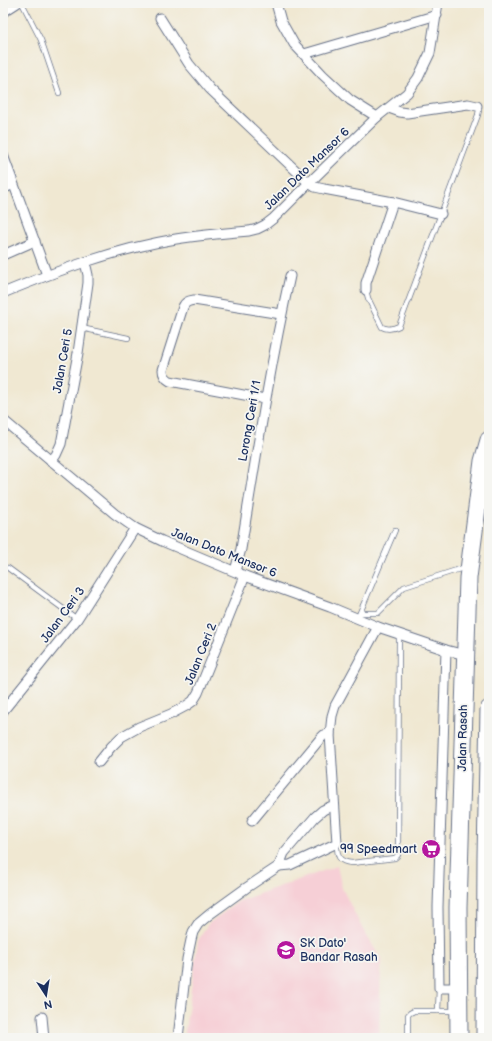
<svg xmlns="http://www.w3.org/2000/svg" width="492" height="1041" viewBox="0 0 492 1041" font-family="'Balsamiq Sans',sans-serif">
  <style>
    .built { fill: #f6cfd6 }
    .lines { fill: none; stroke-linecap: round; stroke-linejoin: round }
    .lane-casing { stroke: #667087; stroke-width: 6 }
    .street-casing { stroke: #667087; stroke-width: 11 }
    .highway-casing { stroke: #667087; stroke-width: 19 }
    .lane { stroke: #fff; stroke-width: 4.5 }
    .street { stroke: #fff; stroke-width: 9 }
    .highway { stroke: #fff; stroke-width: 17 }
    .labels { text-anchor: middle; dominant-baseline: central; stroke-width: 3.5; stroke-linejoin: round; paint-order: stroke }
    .street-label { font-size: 12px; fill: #1b2f5e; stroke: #f6f6f2 }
    .poi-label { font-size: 12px; fill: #1b2f5e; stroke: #f6f6f2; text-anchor: end }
  </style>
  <rect width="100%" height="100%" fill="#f6f6f2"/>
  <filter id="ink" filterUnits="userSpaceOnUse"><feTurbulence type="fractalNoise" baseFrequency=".025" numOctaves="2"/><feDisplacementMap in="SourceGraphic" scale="8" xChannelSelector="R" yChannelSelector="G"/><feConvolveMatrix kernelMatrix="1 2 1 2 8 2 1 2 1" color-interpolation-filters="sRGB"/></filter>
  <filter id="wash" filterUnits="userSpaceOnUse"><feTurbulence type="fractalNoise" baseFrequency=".012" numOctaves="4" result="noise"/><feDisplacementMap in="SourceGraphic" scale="16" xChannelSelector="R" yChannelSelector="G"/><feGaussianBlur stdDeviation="0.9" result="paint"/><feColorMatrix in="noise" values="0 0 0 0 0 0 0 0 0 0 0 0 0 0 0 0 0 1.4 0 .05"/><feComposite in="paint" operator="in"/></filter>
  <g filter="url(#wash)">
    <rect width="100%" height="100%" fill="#f0e8d2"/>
    <polygon class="built" points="337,866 342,888 362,928 381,959 379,1038 184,1038 198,941 208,924 239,901"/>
  </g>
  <g filter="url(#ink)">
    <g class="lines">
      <g class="lane-casing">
        <g id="lane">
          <polyline points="22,3 41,40 59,93"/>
          <path d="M366,290l2,8 14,29c6,3 11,2 17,-1l79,-211 1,-5 -2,-4"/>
          <polyline points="81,328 128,338"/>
          <polyline points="8,568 77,619"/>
          <polyline points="361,613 378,613 404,587 466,567"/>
          <polyline points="359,615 395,530"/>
          <path d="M337,843c0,13 1,19 15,20l43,-5 3,-3 1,-220"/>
          <polyline points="438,1011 439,988"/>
          <polyline points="411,1038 408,1035 408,1015 410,1013 414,1011 455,1011"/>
        </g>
      </g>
      <g class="street-casing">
        <g id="street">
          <polyline points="276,3 281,21 294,44 323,75 350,100 377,117"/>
          <polyline points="3,12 17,3"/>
          <polyline points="160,18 189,64 210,89 309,183 315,187 324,189 393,202 441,214"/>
          <polyline points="304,54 437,15"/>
          <polyline points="389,108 400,112 407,113 468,104 477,106"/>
          <polyline points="3,155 47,275"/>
          <polyline points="3,189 13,184"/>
          <polyline points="3,255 35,241"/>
          <polyline points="366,290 366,283 393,202"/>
          <path d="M3,293c56,-23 113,-44 173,-54 24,-4 48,-6 73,-8l8,-2 8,-4 9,-7 35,-35 68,-66 30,-24 11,-15 12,-25 8,-50"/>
          <path d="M265,399l-95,-18c-5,-3 -7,-6 -7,-11l20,-63c2,-5 5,-6 11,-7l87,14"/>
          <polyline points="3,420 115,514 135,528 162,541 245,576 330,607 378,627 446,650 465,655"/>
          <polyline points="51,461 56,455 61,444 78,353 88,283 88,275 85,262"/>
          <path d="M235,571l6,-22c15,-92 29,-183 49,-273"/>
          <polyline points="446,650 438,907 439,988 459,988"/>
          <polyline points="3,711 77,619 135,528"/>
          <polyline points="99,762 111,747 121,737 139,727 171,714 186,706 193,701 198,693 245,576"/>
          <polyline points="334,805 323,810 315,817 284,853 279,866 290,865 337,843 330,734 332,716 335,706 378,627"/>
          <polyline points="252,821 320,739 324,735 330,734"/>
          <polyline points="42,1017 44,1038"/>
          <polyline points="178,1038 187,959 191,940 193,932 198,924 210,914 246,888 279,866"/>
        </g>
      </g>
      <g class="highway-casing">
        <g id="highway">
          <polyline points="459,1038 458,908 468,578 483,461 489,440"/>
          <polyline points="485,1038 486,857 489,709"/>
        </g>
      </g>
      <use href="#lane" class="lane"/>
      <use href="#street" class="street"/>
      <use href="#highway" class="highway"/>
    </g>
  </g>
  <defs>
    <g id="supermarket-disc" transform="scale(1)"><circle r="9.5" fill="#b5179e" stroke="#f6f6f2"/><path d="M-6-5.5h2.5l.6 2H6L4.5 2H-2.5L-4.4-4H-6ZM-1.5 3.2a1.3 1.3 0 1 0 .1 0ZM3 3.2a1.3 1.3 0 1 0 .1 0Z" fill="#fff"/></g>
    <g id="school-disc" transform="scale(1)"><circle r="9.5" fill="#b5179e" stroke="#f6f6f2"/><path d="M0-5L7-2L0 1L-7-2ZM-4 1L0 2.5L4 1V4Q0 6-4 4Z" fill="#fff"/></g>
  </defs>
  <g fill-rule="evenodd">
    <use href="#supermarket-disc" x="431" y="849"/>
    <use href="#school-disc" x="286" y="950"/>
  </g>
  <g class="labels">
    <g class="street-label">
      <text transform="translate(307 169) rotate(-44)">Jalan Dato Mansor 6</text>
      <text transform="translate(63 361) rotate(-80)">Jalan Ceri 5</text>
      <text transform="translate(250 421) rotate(-80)">Lorong Ceri 1/1</text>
      <text transform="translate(224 553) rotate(22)">Jalan Dato Mansor 6</text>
      <text transform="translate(63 615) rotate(-54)">Jalan Ceri 3</text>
      <text transform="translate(201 654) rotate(-68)">Jalan Ceri 2</text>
      <text transform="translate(463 738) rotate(-89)">Jalan Rasah</text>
    </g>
    <g class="poi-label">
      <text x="417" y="849">99 Speedmart</text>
      <text x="300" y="943" text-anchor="start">SK Dato'<tspan x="300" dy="14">Bandar Rasah</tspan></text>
    </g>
  </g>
  <rect width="492" height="1041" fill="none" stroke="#f6f6f2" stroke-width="16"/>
  <g transform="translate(46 995) rotate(168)" stroke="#f6f6f2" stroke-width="3" paint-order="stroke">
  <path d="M0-3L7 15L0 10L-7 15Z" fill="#1b2f5e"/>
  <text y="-6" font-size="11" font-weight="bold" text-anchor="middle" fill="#1b2f5e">N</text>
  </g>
</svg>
